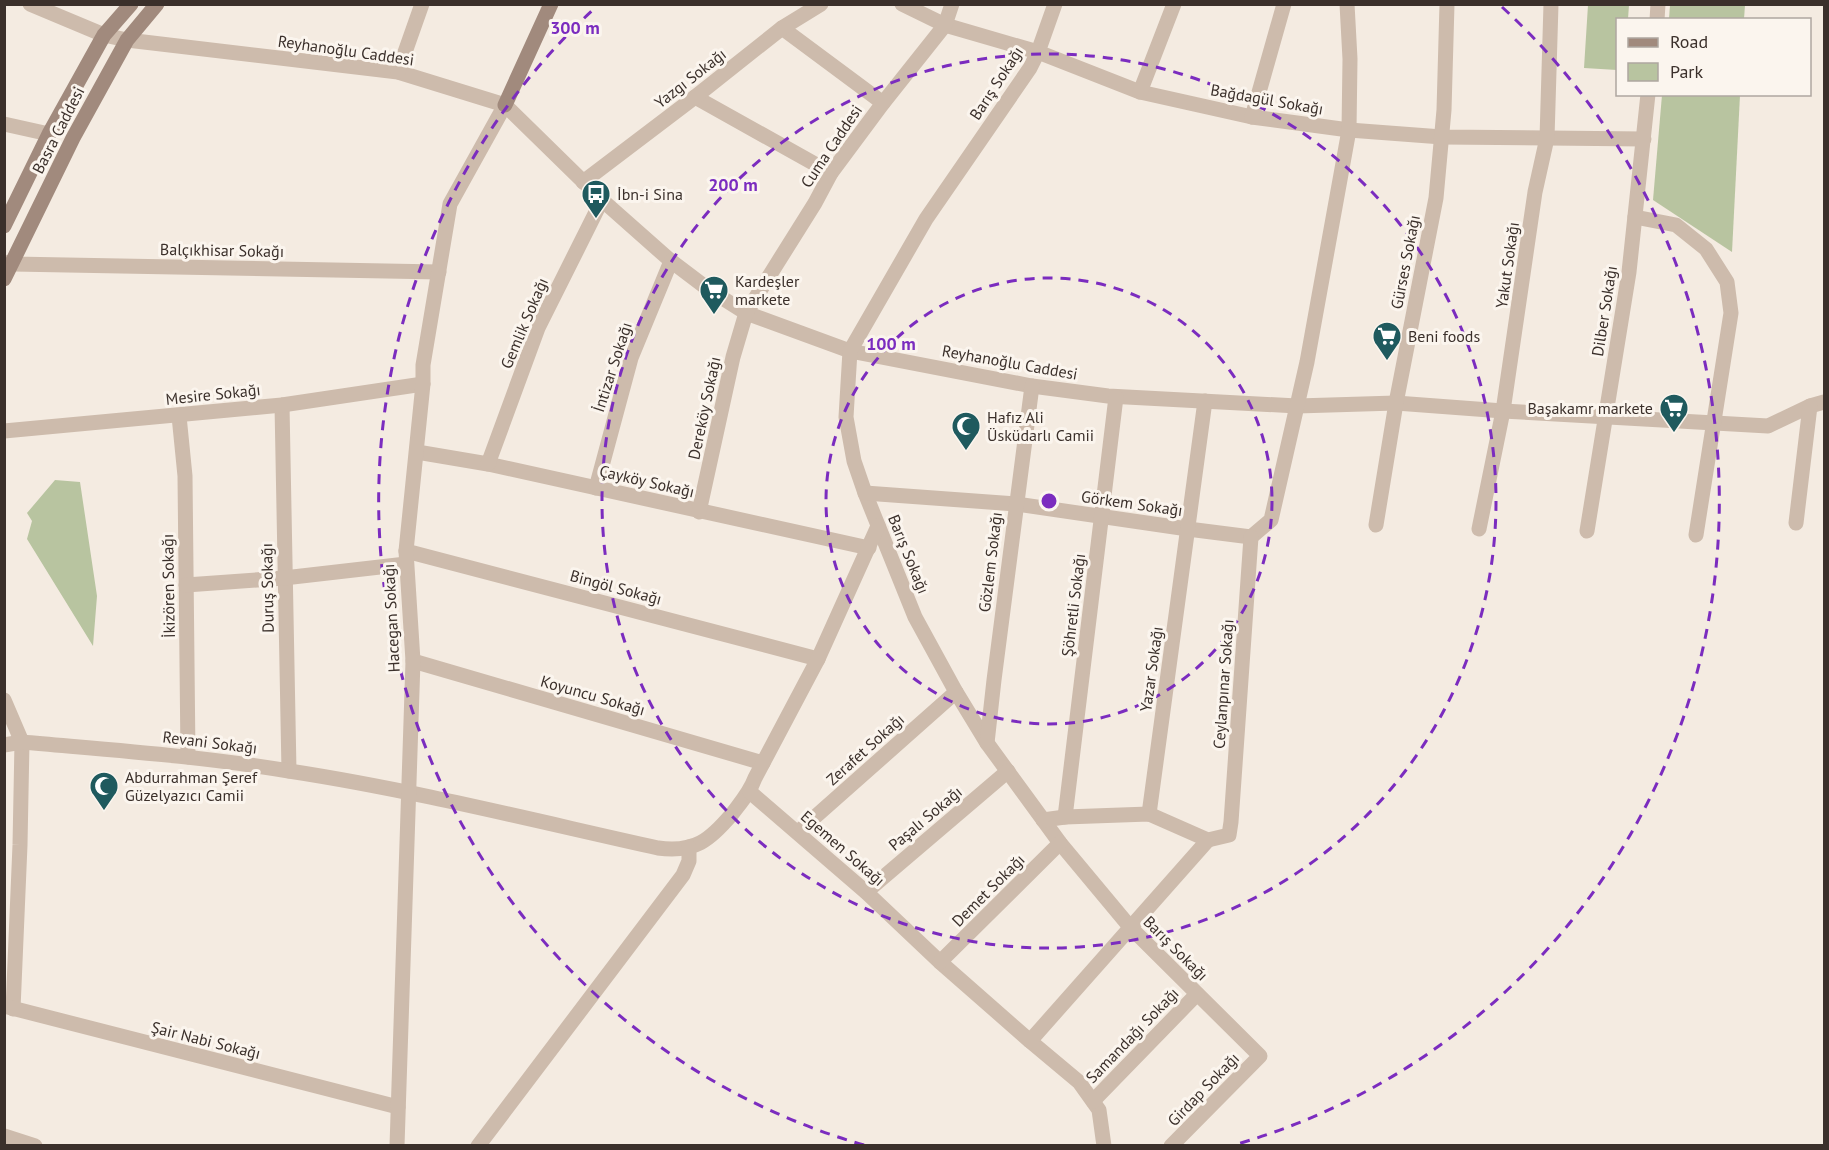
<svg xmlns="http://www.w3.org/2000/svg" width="1829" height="1150" viewBox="0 0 1829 1150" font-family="'PT Sans',sans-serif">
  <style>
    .green { fill: #b8c4a0 }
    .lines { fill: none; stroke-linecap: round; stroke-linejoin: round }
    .street { stroke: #cdbbac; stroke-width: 15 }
    .secondary { stroke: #a18a7d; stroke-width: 15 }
    .ring { fill: none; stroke: #7b2cbf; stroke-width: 3; stroke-dasharray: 10 8 }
    .labels { text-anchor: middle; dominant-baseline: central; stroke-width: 6; stroke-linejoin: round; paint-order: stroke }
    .street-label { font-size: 16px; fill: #3b302b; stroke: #fbf5ee }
    .poi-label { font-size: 16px; fill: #3b302b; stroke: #fbf5ee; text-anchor: start }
    .centre { fill: #7b2cbf; stroke: #fbf5ee; stroke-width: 3 }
    .ring-label { font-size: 18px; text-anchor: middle; font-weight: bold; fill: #7b2cbf; stroke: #fbf5ee; stroke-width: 6; stroke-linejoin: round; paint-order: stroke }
  </style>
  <rect width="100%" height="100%" fill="#f4ebe1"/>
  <g class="green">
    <polygon points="1588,5 1629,5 1628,19 1618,20 1617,70 1584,68"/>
    <polygon points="1670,5 1745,5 1744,19 1669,19"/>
    <polygon points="1662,95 1740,95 1732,252 1653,200"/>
    <polygon points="55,480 80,482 97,596 93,646 27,539 32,521 27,513"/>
  </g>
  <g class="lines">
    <g class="street">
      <polyline points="30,4 104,35 127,40 398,72 505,105 602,200 671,261 708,289 746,313 850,351 1032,386 1108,396 1297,406 1396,403 1503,411 1768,426 1810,406 1824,402"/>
      <polyline points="902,4 945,25 1038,52 1140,92 1252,117 1349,130 1442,137 1644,139"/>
      <polyline points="1055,4 1038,52 1030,68 926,219 850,351 846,417 854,461 865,493 915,617 956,692 987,743 1060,843 1130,927 1260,1056 1171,1146"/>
      <polyline points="1657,20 1658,4"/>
      <polyline points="782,28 883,103"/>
      <polyline points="398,72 422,4"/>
      <polyline points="1140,92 1174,4"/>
      <polyline points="695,97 831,173"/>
      <polyline points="1252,117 1284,4"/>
      <polyline points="4,124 49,134"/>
      <polyline points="583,182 695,97 782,28 821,4"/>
      <polyline points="1635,217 1676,225 1706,249 1727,282 1731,313 1696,535"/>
      <polyline points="4,262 13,264 439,272"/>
      <polyline points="282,405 289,771"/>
      <polyline points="179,416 185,476 188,757"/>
      <polyline points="4,431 282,405 423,384"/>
      <polyline points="417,452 488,464 869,548"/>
      <polyline points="488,464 538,328 602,200"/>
      <polyline points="596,488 631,358 671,261"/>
      <polyline points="865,493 1016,504 1188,529 1251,537"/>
      <polyline points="699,512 733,357 746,313 815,203 831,173 883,103 945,25 952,4"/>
      <polyline points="1796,523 1810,406"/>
      <polyline points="1376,525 1396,403 1436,198 1444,110 1447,4"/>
      <polyline points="1479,529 1503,411 1535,192 1547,138 1551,4"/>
      <polyline points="1587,531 1629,272 1648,94"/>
      <polyline points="1251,537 1271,520 1307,362 1349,130 1350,59 1347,4"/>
      <polyline points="406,551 818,659"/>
      <polyline points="186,585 284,578 406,564"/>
      <polyline points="413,661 763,763"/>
      <polyline points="4,700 22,742 20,845 13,1009"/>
      <polyline points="987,743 994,680 1032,386"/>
      <path d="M4,745l18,-3c89,8 178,14 267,29 124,19 247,50 369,77 37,5 52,-8 74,-34 9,-12 18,-22 23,-36l63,-119 60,-133"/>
      <polyline points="750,792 866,892 940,962 1030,1041 1079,1082 1099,1110 1104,1146"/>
      <polyline points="1149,814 1205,401"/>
      <polyline points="1065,817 1116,397"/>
      <polyline points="1043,820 1065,817 1149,814 1208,840 1229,835 1231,822 1251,537"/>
      <polyline points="798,832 956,692"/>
      <polyline points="866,892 1008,771"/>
      <polyline points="940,962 1060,843"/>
      <polyline points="4,1006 398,1107"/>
      <polyline points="1030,1041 1208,840"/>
      <polyline points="1093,1101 1197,994"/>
      <polyline points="4,1136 35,1146"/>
      <polyline points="397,1146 413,661 406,551 423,384 423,365 450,204 505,105"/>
      <polyline points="478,1146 683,875 689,861 689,847"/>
    </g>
    <g class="secondary">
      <polyline points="505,105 551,4"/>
      <polyline points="4,226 49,134 104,35 131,4"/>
      <polyline points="4,279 73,138 127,40 157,4"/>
    </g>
  </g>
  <g class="ring">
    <circle cx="1049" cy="501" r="223"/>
    <circle cx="1049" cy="501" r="447"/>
    <path d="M864 1145A670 670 0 0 1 596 7M1502 7A670 670 0 0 1 1234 1145"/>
  </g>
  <defs>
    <g id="bus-pin" transform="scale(1.5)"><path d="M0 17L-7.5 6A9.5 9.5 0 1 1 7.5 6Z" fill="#1f5a5e" stroke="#fbf5ee"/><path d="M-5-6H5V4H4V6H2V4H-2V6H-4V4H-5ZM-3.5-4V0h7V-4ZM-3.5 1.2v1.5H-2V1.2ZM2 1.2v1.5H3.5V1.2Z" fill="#fff"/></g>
    <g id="supermarket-pin" transform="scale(1.5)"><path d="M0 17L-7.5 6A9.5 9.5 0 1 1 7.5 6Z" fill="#1f5a5e" stroke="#fbf5ee"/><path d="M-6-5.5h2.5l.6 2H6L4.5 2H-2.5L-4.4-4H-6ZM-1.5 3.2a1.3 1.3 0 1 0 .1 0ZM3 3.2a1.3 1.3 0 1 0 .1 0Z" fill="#fff"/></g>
    <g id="mosque-pin" transform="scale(1.5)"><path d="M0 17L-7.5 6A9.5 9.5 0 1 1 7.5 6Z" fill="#1f5a5e" stroke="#fbf5ee"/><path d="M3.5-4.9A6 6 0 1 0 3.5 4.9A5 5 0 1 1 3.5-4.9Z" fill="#fff"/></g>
  </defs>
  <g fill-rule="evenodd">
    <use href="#bus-pin" x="596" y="194"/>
    <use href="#supermarket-pin" x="714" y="290"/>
    <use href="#supermarket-pin" x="1387" y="336"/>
    <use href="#supermarket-pin" x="1674" y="408"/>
    <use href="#mosque-pin" x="966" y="426"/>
    <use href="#mosque-pin" x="104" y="786"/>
  </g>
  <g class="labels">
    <g class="street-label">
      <text transform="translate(346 50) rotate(8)">Reyhanoğlu Caddesi</text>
      <text transform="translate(690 78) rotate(-38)">Yazgı Sokağı</text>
      <text transform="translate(996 83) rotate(-57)">Barış Sokağı</text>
      <text transform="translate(1267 99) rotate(10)">Bağdagül Sokağı</text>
      <text transform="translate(58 130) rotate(-63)">Basra Caddesi</text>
      <text transform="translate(831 146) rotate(-56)">Cuma Caddesi</text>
      <text transform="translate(222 250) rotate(1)">Balçıkhisar Sokağı</text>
      <text transform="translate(1405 262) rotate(-79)">Gürses Sokağı</text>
      <text transform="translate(1507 265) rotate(-82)">Yakut Sokağı</text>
      <text transform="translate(1604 311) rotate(-81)">Dilber Sokağı</text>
      <text transform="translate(524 323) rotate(-67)">Gemlik Sokağı</text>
      <text transform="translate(1010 362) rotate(10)">Reyhanoğlu Caddesi</text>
      <text transform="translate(612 367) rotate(-72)">İntizar Sokağı</text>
      <text transform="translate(213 394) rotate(-6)">Mesire Sokağı</text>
      <text transform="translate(704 408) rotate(-78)">Dereköy Sokağı</text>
      <text transform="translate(647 481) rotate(13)">Çayköy Sokağı</text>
      <text transform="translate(1132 503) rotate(8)">Görkem Sokağı</text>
      <text transform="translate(909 554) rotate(68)">Barış Sokağı</text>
      <text transform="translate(990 562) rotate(-83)">Gözlem Sokağı</text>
      <text transform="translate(168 586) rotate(-91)">İkizören Sokağı</text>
      <text transform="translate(616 587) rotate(15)">Bingöl Sokağı</text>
      <text transform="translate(267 588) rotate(-91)">Duruş Sokağı</text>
      <text transform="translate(1073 605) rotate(-83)">Şöhretli Sokağı</text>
      <text transform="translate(391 618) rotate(-93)">Hacegan Sokağı</text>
      <text transform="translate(1151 669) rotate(-82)">Yazar Sokağı</text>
      <text transform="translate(1223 684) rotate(-86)">Ceylanpınar Sokağı</text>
      <text transform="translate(593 695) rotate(16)">Koyuncu Sokağı</text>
      <text transform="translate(210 742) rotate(7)">Revani Sokağı</text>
      <text transform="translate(865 749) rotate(-42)">Zerafet Sokağı</text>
      <text transform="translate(925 818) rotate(-40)">Paşalı Sokağı</text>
      <text transform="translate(843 848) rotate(41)">Egemen Sokağı</text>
      <text transform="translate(988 890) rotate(-45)">Demet Sokağı</text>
      <text transform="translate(1176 948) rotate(45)">Barış Sokağı</text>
      <text transform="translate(1132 1035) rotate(-46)">Samandağı Sokağı</text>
      <text transform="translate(206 1040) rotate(14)">Şair Nabi Sokağı</text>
      <text transform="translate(1203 1089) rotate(-46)">Girdap Sokağı</text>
    </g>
    <g class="poi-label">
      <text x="617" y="194">İbn-i Sina</text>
      <text x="735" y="281">Kardeşler<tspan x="735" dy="18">markete</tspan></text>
      <text x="1408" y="336">Beni foods</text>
      <text x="1653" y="408" text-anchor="end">Başakamr markete</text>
      <text x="987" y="417">Hafız Ali<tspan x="987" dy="18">Üsküdarlı Camii</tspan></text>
      <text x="125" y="777">Abdurrahman Şeref<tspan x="125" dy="18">Güzelyazıcı Camii</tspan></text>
    </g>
  </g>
  <circle cx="1049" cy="501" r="9" class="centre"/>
  <g class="ring-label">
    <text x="575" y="34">300 m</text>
    <text x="733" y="191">200 m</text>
    <text x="891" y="350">100 m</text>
  </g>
  <rect width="1829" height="1150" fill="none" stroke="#3b302b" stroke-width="12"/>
  <rect x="1616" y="18" width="195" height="78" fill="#fbf5ee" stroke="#aea6a0" stroke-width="1.5"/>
  <rect x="1628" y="38" width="30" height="9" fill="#a18a7d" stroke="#aea6a0" stroke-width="1.5"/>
  <text x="1670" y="48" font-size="18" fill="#3b302b">Road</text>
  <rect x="1628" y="63" width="30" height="18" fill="#b8c4a0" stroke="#aea6a0" stroke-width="1.5"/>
  <text x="1670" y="78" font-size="18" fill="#3b302b">Park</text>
</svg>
